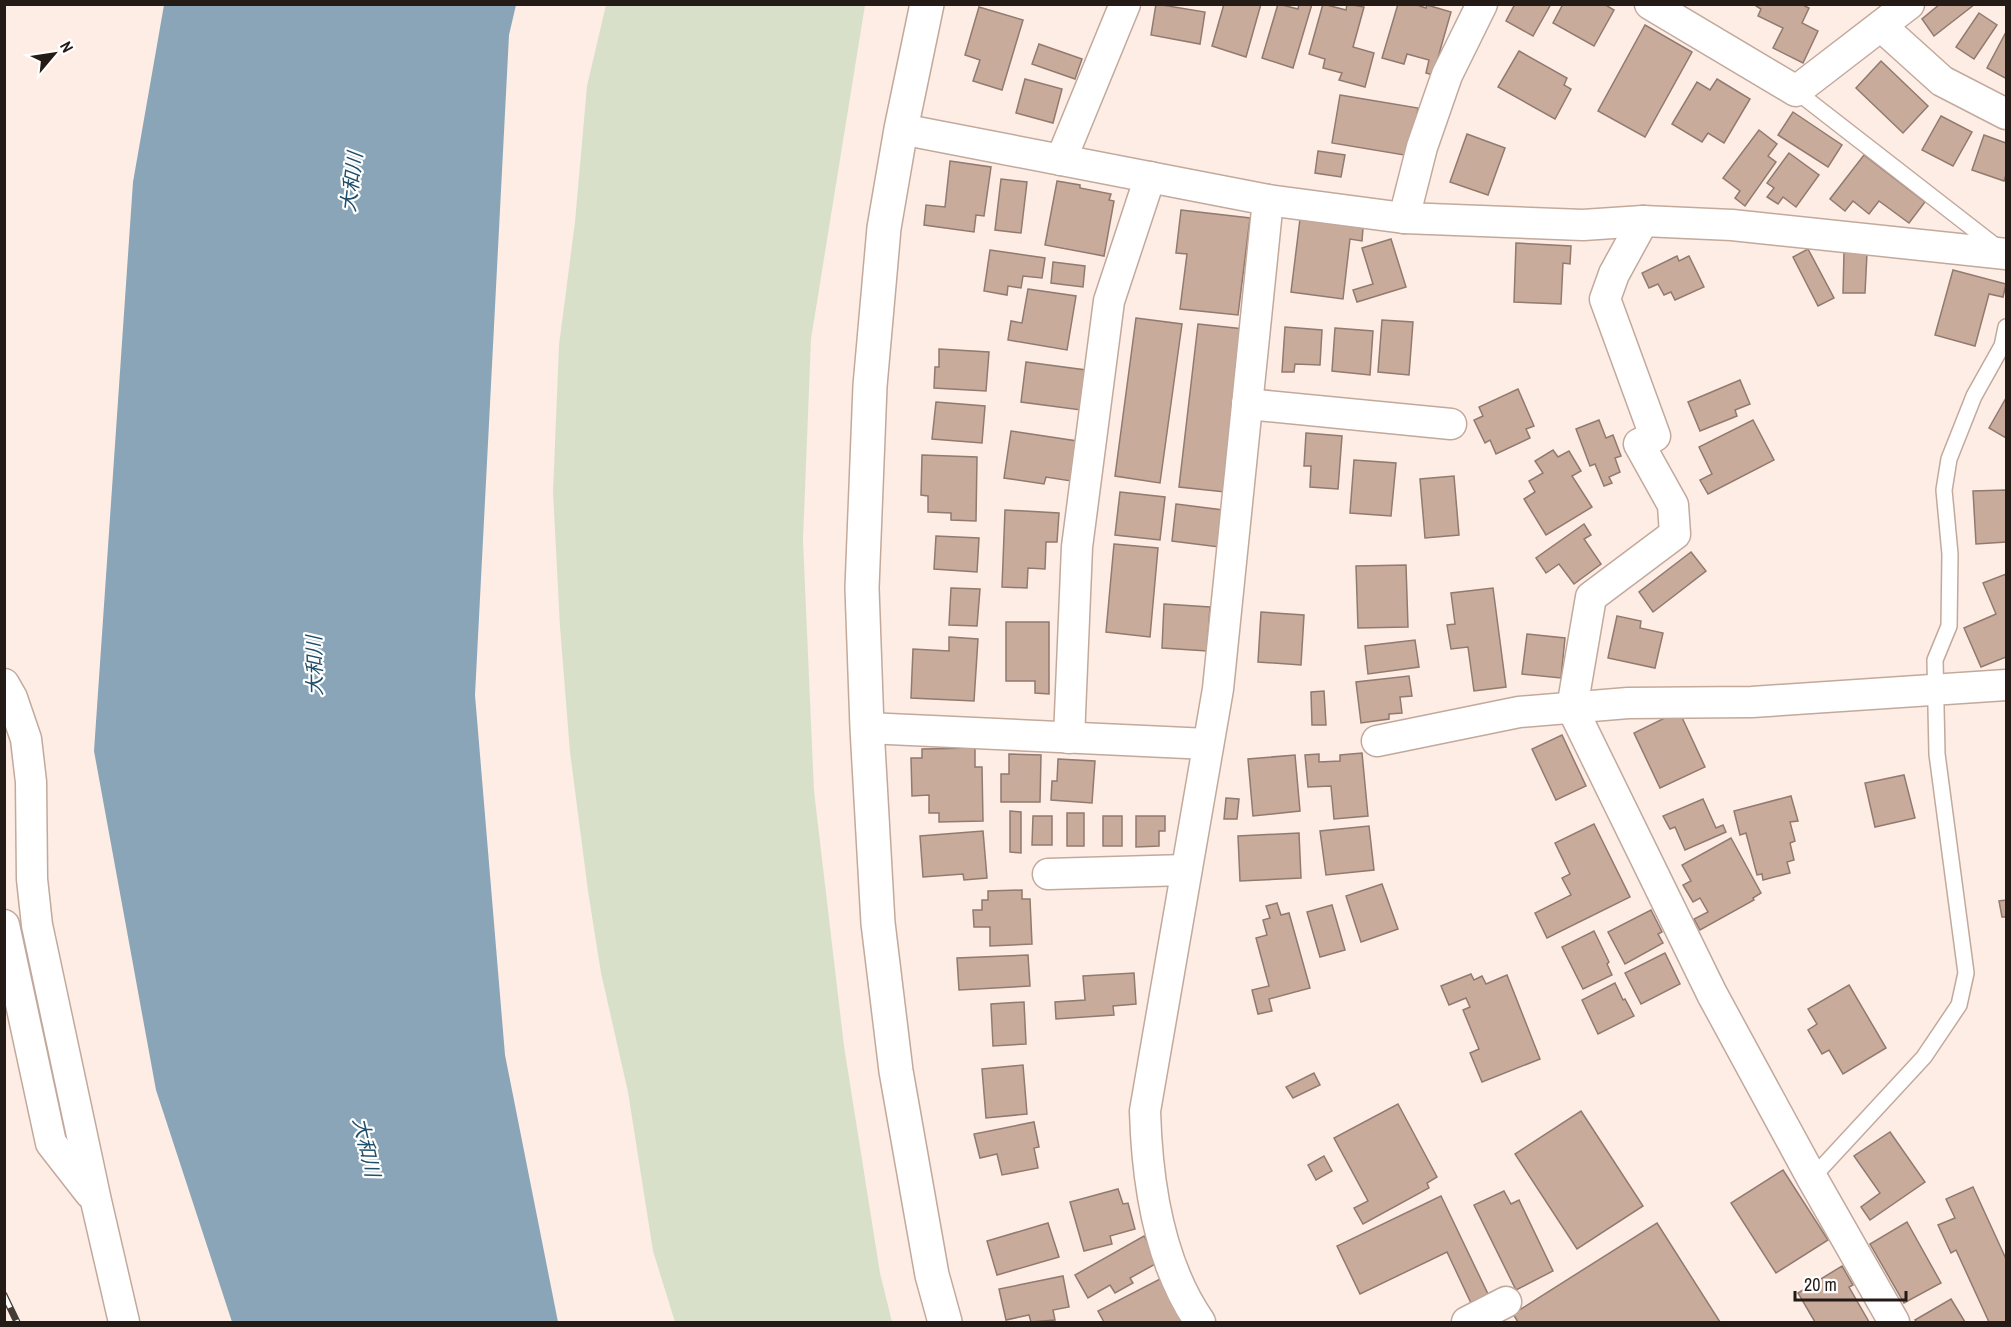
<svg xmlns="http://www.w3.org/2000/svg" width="2011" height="1327" viewBox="0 0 2011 1327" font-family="'Archivo Narrow','Noto Sans JP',sans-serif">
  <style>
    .green { fill: #d9e0ca }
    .water { fill: #8aa5b8 }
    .building { fill: #c9ab9c; stroke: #917a6e; stroke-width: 1.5 }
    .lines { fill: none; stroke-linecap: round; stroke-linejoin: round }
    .lane-casing { stroke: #c2a99c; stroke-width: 18 }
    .street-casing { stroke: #c2a99c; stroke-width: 33 }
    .secondary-casing { stroke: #c2a99c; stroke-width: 36 }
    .lane { stroke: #fff; stroke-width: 15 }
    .street { stroke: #fff; stroke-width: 30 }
    .secondary { stroke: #fff; stroke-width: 33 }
    .rail-casing { stroke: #463c36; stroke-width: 7 }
    .rail { stroke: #fff; stroke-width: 4.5; stroke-dasharray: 14; stroke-linecap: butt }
    .labels { text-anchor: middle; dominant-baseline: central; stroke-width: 4.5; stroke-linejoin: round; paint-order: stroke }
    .water-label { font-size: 20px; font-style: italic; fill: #1e4f6b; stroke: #fff }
  </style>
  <rect width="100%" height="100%" fill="#fdede5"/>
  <polygon class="green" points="606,5 865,5 811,339 803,540 814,791 844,1046 880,1273 892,1322 675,1322 653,1251 628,1092 601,973 588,891 570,752 560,627 553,492 559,345 575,222 587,86"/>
  <polygon class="water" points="164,5 516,5 509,35 475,695 505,1055 558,1322 232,1322 156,1090 94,751 133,182"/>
  <g class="building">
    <polygon points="1156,4 1205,12 1200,44 1151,35"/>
    <polygon points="1224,4 1261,4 1246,57 1212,46"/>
    <polygon points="1278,4 1298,9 1299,4 1312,4 1293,68 1262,58"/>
    <polygon points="1323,4 1346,10 1347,4 1364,7 1353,47 1374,53 1365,87 1339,80 1342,73 1323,68 1325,59 1309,54"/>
    <polygon points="1398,4 1414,4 1426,8 1427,5 1451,12 1433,75 1426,73 1429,60 1407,54 1404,64 1382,58"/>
    <polygon points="1515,4 1551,4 1533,36 1506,21"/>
    <polygon points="1563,4 1604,4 1614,10 1594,46 1553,23"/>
    <polygon points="1753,4 1801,4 1809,8 1802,23 1818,31 1803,63 1773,48 1783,28 1758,16 1761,9"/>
    <polygon points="1940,4 1975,4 1934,36 1922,19"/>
    <polygon points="979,7 1023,20 1002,90 973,81 980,60 965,55"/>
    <polygon points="1979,13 1997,25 1974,59 1956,47"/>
    <polygon points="1645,25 1692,52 1645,137 1598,111"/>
    <polygon points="2006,32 2006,76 2005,78 1987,68"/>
    <polygon points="1039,44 1082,59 1075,79 1032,64"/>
    <polygon points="1519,51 1567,78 1564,85 1571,89 1555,119 1498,87"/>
    <polygon points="1881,61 1928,106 1903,133 1856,88"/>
    <polygon points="1025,79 1062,89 1053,123 1016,113"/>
    <polygon points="1717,79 1750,99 1724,143 1708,133 1702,142 1672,124 1697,82 1710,90"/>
    <polygon points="1340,95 1418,108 1410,156 1332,143"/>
    <polygon points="1793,112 1842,145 1828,167 1778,135"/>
    <polygon points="1941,116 1972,132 1953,166 1922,150"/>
    <polygon points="1759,130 1777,144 1768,156 1776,162 1745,206 1735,198 1740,191 1723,178"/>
    <polygon points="1467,134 1505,148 1488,195 1450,182"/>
    <polygon points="1984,135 2006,143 2006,175 2004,181 1972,170"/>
    <polygon points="1318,151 1345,155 1341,177 1315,173"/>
    <polygon points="1789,153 1819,175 1796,207 1783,197 1778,204 1767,197 1774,188 1767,183"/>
    <polygon points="1864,155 1925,202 1909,223 1879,201 1869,214 1853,201 1845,211 1830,199"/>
    <polygon points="950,161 991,167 984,216 976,215 974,232 924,225 926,205 945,207"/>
    <polygon points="1001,179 1027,182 1021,233 995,230"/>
    <polygon points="1057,181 1080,185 1080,188 1111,194 1109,200 1114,201 1104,256 1045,245"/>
    <polygon points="1181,210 1250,218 1238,315 1180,309 1187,254 1176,253"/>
    <polygon points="1300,219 1363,228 1362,241 1350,239 1343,299 1291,292"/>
    <polygon points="1391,239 1406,287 1357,302 1353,290 1373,284 1362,248"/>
    <polygon points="1516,243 1571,246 1570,264 1563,263 1561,304 1514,302"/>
    <polygon points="1808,249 1834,298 1818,306 1793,257"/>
    <polygon points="990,250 1045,258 1042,278 1023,276 1021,288 1008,286 1007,295 984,291"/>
    <polygon points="1844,252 1867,253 1865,293 1843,293"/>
    <polygon points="1677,256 1679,261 1689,256 1704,287 1675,300 1671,292 1664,295 1658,284 1649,288 1642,273"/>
    <polygon points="1053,262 1085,266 1083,287 1051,283"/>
    <polygon points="1953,270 2006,284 2003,297 1989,294 1975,346 1935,335"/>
    <polygon points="1028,289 1076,296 1067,350 1008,340 1011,321 1022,323"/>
    <polygon points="1136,318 1182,324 1160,483 1115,476"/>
    <polygon points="1382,320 1413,322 1409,375 1378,372"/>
    <polygon points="1198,324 1244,329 1225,492 1179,487"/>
    <polygon points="1285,327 1322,330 1320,365 1295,364 1294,372 1282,372"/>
    <polygon points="1335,328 1373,331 1370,375 1332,371"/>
    <polygon points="939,349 989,352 986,391 934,388 935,367 939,367"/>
    <polygon points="1026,362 1086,370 1081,410 1021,402"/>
    <polygon points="1740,380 1750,404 1735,410 1737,416 1700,431 1688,402"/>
    <polygon points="1518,389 1534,426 1526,429 1530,438 1496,454 1490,440 1485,443 1474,420 1483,416 1479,407"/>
    <polygon points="2006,398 2006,438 1989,428"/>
    <polygon points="936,402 985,406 982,443 932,439"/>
    <polygon points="1599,420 1606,438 1613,435 1621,456 1615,458 1620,472 1609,477 1612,483 1604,486 1595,464 1590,466 1576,429"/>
    <polygon points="1753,420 1774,460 1708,494 1700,480 1712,474 1699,447"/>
    <polygon points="1011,431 1077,441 1071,481 1046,477 1044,484 1004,478"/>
    <polygon points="1306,433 1342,436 1338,489 1310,487 1311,466 1304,466"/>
    <polygon points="1553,450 1558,457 1569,451 1581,471 1572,476 1592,507 1546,535 1524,499 1535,492 1529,481 1543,473 1535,461"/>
    <polygon points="922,455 977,457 976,521 951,520 951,513 928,512 928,496 921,495"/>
    <polygon points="1354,460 1396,463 1391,516 1350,513"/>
    <polygon points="1454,476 1459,535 1425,538 1420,479"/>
    <polygon points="2006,490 2006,542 1976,544 1973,491"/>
    <polygon points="1120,492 1165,497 1160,540 1115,535"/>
    <polygon points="1176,504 1223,510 1219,547 1172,541"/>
    <polygon points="1005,510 1059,513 1057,542 1046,542 1045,569 1028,568 1027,588 1002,587"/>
    <polygon points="1584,524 1591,535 1584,539 1601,564 1574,584 1559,564 1546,573 1536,558"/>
    <polygon points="936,536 979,538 977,572 934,569"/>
    <polygon points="1114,544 1158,548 1150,637 1106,632"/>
    <polygon points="1691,552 1706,571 1653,612 1639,592"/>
    <polygon points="1406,565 1408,627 1358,628 1356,566"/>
    <polygon points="2006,574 2006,657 1981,667 1964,628 1996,614 1983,583"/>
    <polygon points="951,588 980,589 977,626 949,625"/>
    <polygon points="1493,588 1506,687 1474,691 1468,647 1451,649 1447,625 1455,624 1451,593"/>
    <polygon points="1164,604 1210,607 1207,651 1162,648"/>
    <polygon points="1261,612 1304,615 1301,665 1258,662"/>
    <polygon points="1617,616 1641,621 1640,628 1663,633 1655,668 1608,658"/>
    <polygon points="1006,622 1049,622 1049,694 1035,693 1035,681 1006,681"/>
    <polygon points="1527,634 1565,638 1561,678 1522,674"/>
    <polygon points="949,637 978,639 974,701 911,698 913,649 949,651"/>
    <polygon points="1415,640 1419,667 1368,674 1365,646"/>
    <polygon points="1409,676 1412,696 1400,697 1402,713 1389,714 1389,719 1361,723 1356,682"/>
    <polygon points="1324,691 1326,725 1312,725 1311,692"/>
    <polygon points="1679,711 1705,767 1660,788 1634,733"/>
    <polygon points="1562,735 1586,786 1556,800 1532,749"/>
    <polygon points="975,748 975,767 982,767 983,821 939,822 939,813 929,813 929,795 912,796 911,758 922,758 922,749"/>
    <polygon points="1362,753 1368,816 1334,819 1331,786 1308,787 1305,755 1319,754 1319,762 1340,761 1340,755"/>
    <polygon points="1009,754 1041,755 1040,802 1001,802 1001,774 1009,774"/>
    <polygon points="1295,755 1300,811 1253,816 1248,759"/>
    <polygon points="1058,759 1095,761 1092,803 1051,800 1052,781 1057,781"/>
    <polygon points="1904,775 1915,818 1875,827 1865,783"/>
    <polygon points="1791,796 1798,821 1790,822 1795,841 1790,843 1794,860 1787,862 1790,873 1763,880 1762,874 1757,875 1746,833 1740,835 1734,811"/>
    <polygon points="1226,798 1239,799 1237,819 1224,819"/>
    <polygon points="1703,799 1716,828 1723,825 1726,832 1685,850 1675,827 1670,829 1663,816"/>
    <polygon points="1010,811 1021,812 1021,853 1010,852"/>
    <rect x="1067" y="813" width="17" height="33"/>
    <polygon points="1033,816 1052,816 1052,845 1032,845"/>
    <rect x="1103" y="816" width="19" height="30"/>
    <polygon points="1136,816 1165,816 1165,831 1159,831 1159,846 1136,847"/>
    <polygon points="1594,824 1630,897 1547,938 1535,913 1571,895 1562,878 1570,874 1555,843"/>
    <polygon points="1369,826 1374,870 1326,875 1320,831"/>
    <polygon points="983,831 987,878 964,880 963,874 923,877 920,836"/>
    <polygon points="1299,833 1301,878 1240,881 1238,836"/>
    <polygon points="1731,838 1761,893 1753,898 1754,900 1700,930 1694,919 1708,912 1700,898 1693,902 1683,885 1691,881 1682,865"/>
    <polygon points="1382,884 1398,929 1361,942 1346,896"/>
    <polygon points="1022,890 1022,899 1030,899 1032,944 990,946 990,927 974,927 973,910 982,910 982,900 988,900 988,891"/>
    <polygon points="2006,900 2006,917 2002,917 1999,901"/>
    <polygon points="1277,903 1281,915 1289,913 1310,988 1269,999 1272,1011 1258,1014 1252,990 1269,986 1256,938 1267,935 1263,920 1270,918 1266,906"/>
    <polygon points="1332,905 1345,950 1320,957 1307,912"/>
    <polygon points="1651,910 1662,932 1658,934 1663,943 1625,964 1608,932"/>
    <polygon points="1594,931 1609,962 1607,964 1612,975 1583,989 1562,947"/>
    <polygon points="1665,953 1680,984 1641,1004 1625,973"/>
    <polygon points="1028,955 1030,986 959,990 957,958"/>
    <polygon points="1134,973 1136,1004 1113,1006 1114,1015 1056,1019 1055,1002 1085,1000 1083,976"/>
    <polygon points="1471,974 1474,980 1482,976 1486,984 1507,975 1540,1059 1482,1082 1470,1053 1479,1049 1463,1010 1470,1007 1466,998 1449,1005 1441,986"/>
    <polygon points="1615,983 1623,1000 1625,999 1634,1016 1598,1034 1582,1000"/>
    <polygon points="1849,985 1886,1048 1843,1074 1829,1050 1822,1054 1808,1030 1817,1024 1808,1009"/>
    <polygon points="1024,1002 1026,1044 993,1046 991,1004"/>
    <polygon points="1023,1065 1027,1114 986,1118 982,1069"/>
    <polygon points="1314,1073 1320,1085 1293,1098 1286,1087"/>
    <polygon points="1398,1104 1437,1177 1427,1183 1429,1188 1363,1224 1354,1208 1368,1201 1334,1138"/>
    <polygon points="1581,1111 1643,1206 1577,1249 1515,1154"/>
    <polygon points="1034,1122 1039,1147 1034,1148 1038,1168 1002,1175 997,1154 980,1158 974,1134"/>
    <polygon points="1890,1132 1925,1182 1870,1220 1861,1207 1880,1193 1854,1156"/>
    <polygon points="1324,1156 1332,1171 1316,1180 1308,1165"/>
    <polygon points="1783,1170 1828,1240 1776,1273 1731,1203"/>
    <polygon points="1973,1187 2006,1259 2006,1322 1989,1322 1956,1250 1951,1253 1938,1225 1955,1218 1946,1199"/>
    <polygon points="1118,1189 1123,1204 1128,1203 1135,1229 1110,1236 1112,1244 1084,1251 1070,1202"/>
    <polygon points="1504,1191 1511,1204 1519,1200 1553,1271 1516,1290 1474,1205"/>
    <polygon points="1441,1196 1488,1294 1471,1303 1447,1252 1360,1294 1337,1246"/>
    <polygon points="1907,1222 1941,1283 1904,1303 1870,1244"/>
    <polygon points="1048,1223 1059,1257 997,1275 987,1241"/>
    <polygon points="1657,1223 1720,1322 1518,1322 1513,1314"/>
    <polygon points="1144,1236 1159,1262 1130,1278 1133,1283 1115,1293 1110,1285 1088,1298 1075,1275"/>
    <polygon points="1842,1266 1853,1285 1849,1287 1869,1322 1815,1322 1798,1293"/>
    <polygon points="1063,1276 1069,1307 1053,1310 1055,1320 1031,1322 1029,1315 1006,1320 999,1289"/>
    <polygon points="1162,1278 1184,1322 1104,1322 1098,1311"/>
    <polygon points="1951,1299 1965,1322 1917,1322 1915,1320"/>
  </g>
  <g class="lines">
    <g class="lane-casing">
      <g id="lane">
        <polyline points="1796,91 1998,248"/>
        <polyline points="1812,1178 1924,1057 1959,1005 1966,973 1937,754 1935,660 1949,626 1950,554 1944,490 1949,459 1974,396 2002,346 2006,327"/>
      </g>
    </g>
    <g class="street-casing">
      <g id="street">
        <polyline points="1650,4 1796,91 1909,4"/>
        <polyline points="1881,26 1942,81 2006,114"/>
        <polyline points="901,129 1268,200 1404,218 1583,225 1643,221 1732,225 2006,254"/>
        <polyline points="1061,160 1125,4"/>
        <polyline points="1404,218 1422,147 1447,75 1482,4"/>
        <polyline points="1643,221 1614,274 1605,299 1655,436 1639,444 1673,505 1675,534 1591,597 1572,708 1712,994 1812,1178 1894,1322"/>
        <polyline points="1247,404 1451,424"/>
        <polyline points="4,684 12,698 26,739 31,782 32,879 37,925 96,1201 124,1322"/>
        <polyline points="867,728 1208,744"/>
        <polyline points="1069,738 1077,547 1109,301 1150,177"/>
        <polyline points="1377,741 1519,712 1628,703 1752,702 2006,685"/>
        <polyline points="1048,874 1186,870"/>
        <polyline points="4,925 51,1143 90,1193"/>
        <path d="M1200,1322c-41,-59 -53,-140 -55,-211l73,-422 50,-489"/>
        <polyline points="1467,1322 1506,1302"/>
      </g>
    </g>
    <g class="secondary-casing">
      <polyline id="secondary" points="927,4 901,129 884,228 870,386 862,588 867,728 878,923 896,1071 932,1275 945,1322"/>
    </g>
    <use href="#lane" class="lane"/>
    <use href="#street" class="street"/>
    <use href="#secondary" class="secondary"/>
    <g class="rail-casing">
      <polyline id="rail" points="4,1295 17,1322"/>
    </g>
    <use href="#rail" class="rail"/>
  </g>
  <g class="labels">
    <g class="water-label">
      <text transform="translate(351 182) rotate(-83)">大和川</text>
      <text transform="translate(314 666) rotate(-91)">大和川</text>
      <text transform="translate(367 1147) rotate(77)">大和川</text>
    </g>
  </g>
  <rect width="2011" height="1327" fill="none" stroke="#241b16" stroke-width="12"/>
  <g transform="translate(54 54) rotate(61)" stroke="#ffffff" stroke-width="4.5" paint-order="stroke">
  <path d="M0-4.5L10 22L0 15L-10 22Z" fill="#241b16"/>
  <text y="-9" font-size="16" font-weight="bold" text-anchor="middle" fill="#241b16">N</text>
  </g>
  <path d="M1795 1291v9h111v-9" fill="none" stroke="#241b16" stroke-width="3"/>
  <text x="1804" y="1291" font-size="18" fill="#241b16" stroke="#ffffff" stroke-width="4.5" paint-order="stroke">20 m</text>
</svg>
